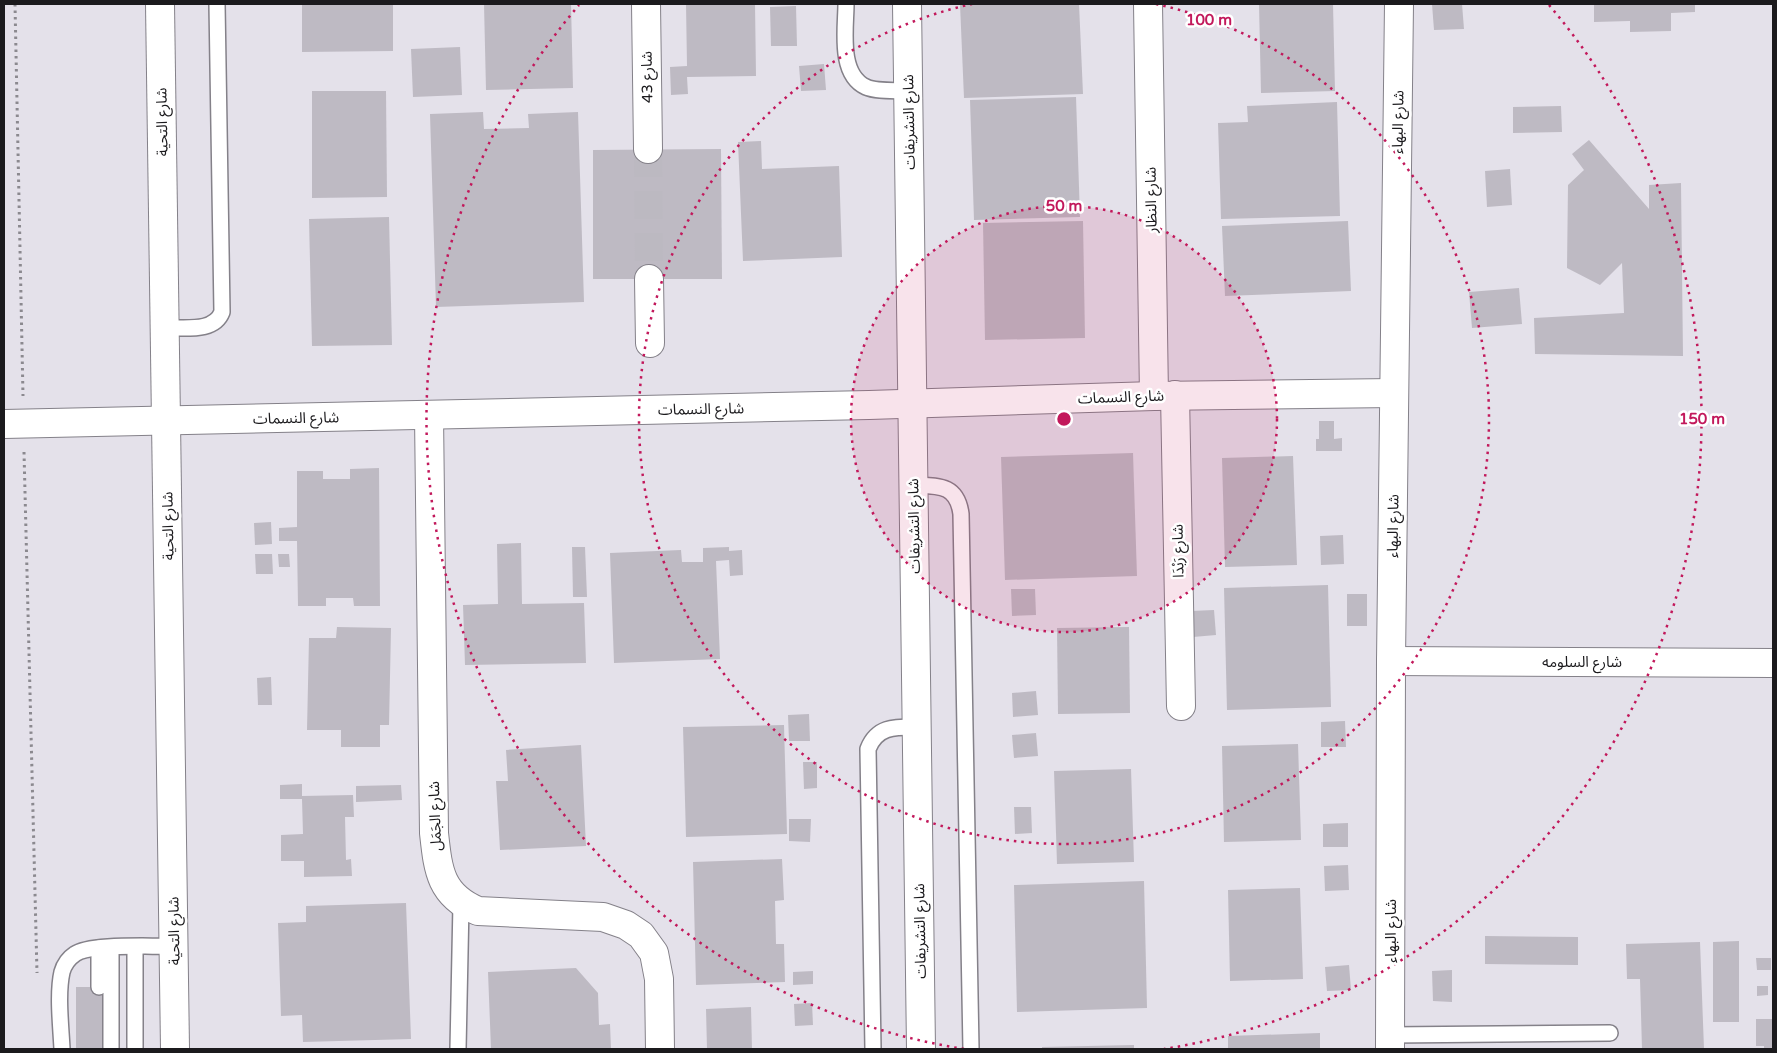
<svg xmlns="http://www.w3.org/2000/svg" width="1777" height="1053" viewBox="0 0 1777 1053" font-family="'Varela Round','Noto Sans Arabic',sans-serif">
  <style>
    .building { fill: #bebac3 }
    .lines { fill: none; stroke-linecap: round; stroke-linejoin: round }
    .minor-tunnel { stroke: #bcb9c1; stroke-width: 28; stroke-dasharray: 28 14; stroke-linecap: butt }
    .service-casing { stroke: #848189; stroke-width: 18 }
    .minor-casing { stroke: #848189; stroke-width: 30 }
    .path { stroke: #8b898f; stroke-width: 3; stroke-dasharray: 2.5 4; stroke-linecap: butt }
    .service { stroke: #fff; stroke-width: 15 }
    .minor { stroke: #fff; stroke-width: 28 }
    .ring { fill: none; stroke: #c2185b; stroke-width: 2.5; stroke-dasharray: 2.5 5 }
    .labels { text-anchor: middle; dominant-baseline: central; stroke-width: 5; stroke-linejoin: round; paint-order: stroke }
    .street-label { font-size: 15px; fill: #1b1a1d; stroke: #fff }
    .centre { fill: #c2185b; stroke: #fff; stroke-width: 2.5 }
    .ring-label { font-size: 15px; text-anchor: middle; font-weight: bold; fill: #c2185b; stroke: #fff; stroke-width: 5; stroke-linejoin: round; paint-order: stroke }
  </style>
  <rect width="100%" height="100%" fill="#e4e1ea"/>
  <g class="building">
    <polygon points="302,4 393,4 393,51 302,52"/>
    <polygon points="484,4 571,4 573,88 486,90"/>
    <polygon points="686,4 755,4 756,76 687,77 688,94 671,95 670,67 687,66"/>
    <polygon points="960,4 1079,4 1083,94 964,98"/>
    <polygon points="1259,4 1333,4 1335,91 1261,93"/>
    <polygon points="1432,4 1462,4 1464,29 1434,30"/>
    <polygon points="1594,4 1695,4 1695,12 1671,13 1671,31 1630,32 1630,21 1594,22"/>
    <polygon points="796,6 797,46 771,46 770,7"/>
    <polygon points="460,47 462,95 413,97 411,49"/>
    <polygon points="824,64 826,90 801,91 799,66"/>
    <polygon points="312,91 386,91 387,197 312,198"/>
    <polygon points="1076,97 1080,217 974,220 970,100"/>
    <polygon points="1337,102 1340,216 1221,219 1218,123 1248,122 1247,106"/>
    <polygon points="1561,106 1562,132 1513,133 1513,107"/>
    <polygon points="483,112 484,129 529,128 528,114 578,112 584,302 436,307 430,114"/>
    <polygon points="1589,140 1649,209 1649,185 1681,183 1683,356 1535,354 1534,318 1624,313 1622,263 1600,285 1567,268 1568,185 1584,170 1572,154"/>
    <polygon points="761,141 762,169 839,166 842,257 743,261 738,142"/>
    <polygon points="721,149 722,279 593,279 593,150"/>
    <polygon points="1510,169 1512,205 1487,207 1485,171"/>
    <polygon points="389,217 392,345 312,346 309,219"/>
    <polygon points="1083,221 1085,338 985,340 983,223"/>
    <polygon points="1348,221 1351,291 1225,296 1222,226"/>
    <polygon points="1519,288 1522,324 1472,328 1469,292"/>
    <polygon points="1319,421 1334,421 1334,439 1342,438 1342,451 1316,451 1316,439 1319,439"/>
    <polygon points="1133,453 1137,576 1005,580 1001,457"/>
    <polygon points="1293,456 1297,565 1225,567 1222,458"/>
    <polygon points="379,468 380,606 354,606 353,598 326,598 326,606 298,606 297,541 279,541 279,528 297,527 297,471 323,471 323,479 350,479 350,469"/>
    <polygon points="271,522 272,544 255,545 254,523"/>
    <polygon points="1343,535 1344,564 1321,565 1320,536"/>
    <polygon points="521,543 522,604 584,603 586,663 465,665 463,605 498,604 497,544"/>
    <polygon points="572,547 585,547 587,597 573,597"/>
    <polygon points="729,547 729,551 742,550 743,575 730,576 729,560 716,561 720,659 614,663 610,553 681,550 682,562 703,562 703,548"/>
    <polygon points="255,554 272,554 273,574 256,574"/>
    <polygon points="278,554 289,554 290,567 279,567"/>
    <polygon points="1328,585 1331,707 1227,710 1224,588"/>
    <polygon points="1011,589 1035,589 1036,615 1012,616"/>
    <rect x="1347" y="594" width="20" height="32"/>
    <polygon points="1214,610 1216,635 1193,637 1191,611"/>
    <polygon points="337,627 391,628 389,725 380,725 380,747 341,747 341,730 307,730 309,638 336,638"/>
    <polygon points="1129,627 1130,713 1058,714 1057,628"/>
    <polygon points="271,677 272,705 258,705 257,678"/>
    <polygon points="1036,691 1038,715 1013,717 1012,693"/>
    <polygon points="809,714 810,741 789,741 788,715"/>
    <polygon points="1345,721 1346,747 1321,747 1321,722"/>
    <polygon points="784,725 787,834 686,837 683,727"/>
    <polygon points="1036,733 1038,756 1014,758 1012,735"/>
    <polygon points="1298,744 1301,840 1224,842 1222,746"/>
    <polygon points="581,745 586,846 500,850 496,781 508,781 506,750"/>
    <polygon points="803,762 817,762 817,788 804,789"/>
    <polygon points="1131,769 1134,862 1057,864 1054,771"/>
    <polygon points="302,784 302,796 353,795 354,817 345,817 346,860 351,859 352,876 304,877 304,861 281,861 281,835 303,834 302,799 280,799 280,785"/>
    <polygon points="401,785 402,800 356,802 356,786"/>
    <polygon points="1014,807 1031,807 1032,833 1015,834"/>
    <polygon points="789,819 811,819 810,842 789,841"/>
    <polygon points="1348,823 1348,847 1323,847 1323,824"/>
    <polygon points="782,859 784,900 775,901 776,944 784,944 785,982 696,985 693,862"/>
    <polygon points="1348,865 1349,890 1325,891 1324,866"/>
    <polygon points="1144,881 1147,1008 1017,1012 1014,885"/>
    <polygon points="1300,888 1303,979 1230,981 1228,890"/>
    <polygon points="406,903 411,1039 303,1042 302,1015 281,1016 278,923 306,922 306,906"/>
    <polygon points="1485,936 1578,937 1578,965 1485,964"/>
    <polygon points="1739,941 1739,1022 1713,1022 1713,942"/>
    <polygon points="1700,942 1704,1049 1642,1049 1640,979 1627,979 1626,944"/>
    <polygon points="1756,958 1771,958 1771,970 1757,970"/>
    <polygon points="1349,965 1351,990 1327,991 1325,967"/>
    <polygon points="576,968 598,993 599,1025 610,1024 611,1049 491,1049 488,972"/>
    <polygon points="1452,970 1452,1002 1433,1001 1432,971"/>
    <polygon points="813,971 813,984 793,985 793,972"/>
    <polygon points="1757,986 1768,986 1768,995 1757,996"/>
    <polygon points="76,987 106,987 107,1049 76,1049"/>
    <polygon points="812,1003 813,1025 795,1026 794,1004"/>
    <polygon points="751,1007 752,1049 707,1049 706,1009"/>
    <polygon points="1756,1019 1773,1019 1773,1049 1764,1049 1764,1046 1756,1046"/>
    <polygon points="1320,1033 1320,1049 1228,1049 1228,1036"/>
    <polygon points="1134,1045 1134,1049 1042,1049 1042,1047"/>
  </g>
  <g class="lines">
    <polyline class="minor-tunnel" points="648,149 649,279"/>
    <g class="service-casing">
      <g id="service">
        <path d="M846,4c0,24 -8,70 20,83 11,5 30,3 43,4"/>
        <path d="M165,328c19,-1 49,5 57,-16l-5,-308"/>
        <path d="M914,485c24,1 43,-1 47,29l10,535"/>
        <polyline points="135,947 135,1049"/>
        <polyline points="111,948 111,1049"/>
        <polyline points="99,987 99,948"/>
        <polyline points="1390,1035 1610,1033"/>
        <path d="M62,1049c-1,-22 -5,-55 0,-77 2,-7 7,-14 13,-18 15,-11 78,-7 99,-8"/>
        <polyline points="458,1049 461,904"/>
        <path d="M873,1049l-5,-300c9,-23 27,-22 49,-22"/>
      </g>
    </g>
    <g class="minor-casing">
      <g id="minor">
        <polyline points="160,4 175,1049"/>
        <polyline points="646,4 648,149"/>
        <polyline points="907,4 921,1049"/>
        <polyline points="1148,4 1154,396"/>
        <polyline points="649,279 650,343"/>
        <polyline points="1175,395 1181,706"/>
        <path d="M429,415l5,418c4,37 6,62 44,78l125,6 23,8 15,10 13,18 5,26 1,70"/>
        <polyline points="4,424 869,405 1154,396 1394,393"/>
        <polyline points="1391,661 1773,663"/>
        <polyline points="1390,1049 1391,661 1399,4"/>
      </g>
    </g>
    <g class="path">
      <polyline points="15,4 23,396"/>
      <polyline points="24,452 37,973"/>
    </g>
    <use href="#service" class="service"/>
    <use href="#minor" class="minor"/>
  </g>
  <circle cx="1064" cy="419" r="213" fill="#c2185b" fill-opacity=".12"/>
  <g class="ring">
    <circle cx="1064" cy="419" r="213"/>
    <path d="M1156 4A425 425 0 1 1 972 4"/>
    <path d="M964 1049A638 638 0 0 1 579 5M1549 5A638 638 0 0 1 1164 1049"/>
  </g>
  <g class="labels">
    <g class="street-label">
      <text transform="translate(647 77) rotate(-91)">شارع 43</text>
      <text transform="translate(162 122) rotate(-91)">شارع التحية</text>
      <text transform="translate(909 122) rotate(-91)">شارع التشريفات</text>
      <text transform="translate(1398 122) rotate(-89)">شارع البهاء</text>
      <text transform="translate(1151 200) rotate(-91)">شارع النظار</text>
      <text transform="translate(1121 397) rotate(-2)">شارع النسمات</text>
      <text transform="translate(701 409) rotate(-1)">شارع النسمات</text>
      <text transform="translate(296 418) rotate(-1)">شارع النسمات</text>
      <text transform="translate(168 526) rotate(-91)">شارع التحية</text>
      <text transform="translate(914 526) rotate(-91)">شارع التشريفات</text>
      <text transform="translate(1393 526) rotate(-89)">شارع البهاء</text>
      <text transform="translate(1178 551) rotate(-91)">شارع رَبْدَا</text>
      <text x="1582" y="662">شارع السلومه</text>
      <text transform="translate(435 816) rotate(-92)">شارع الجَمَل</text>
      <text transform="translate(174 931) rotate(-91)">شارع التحية</text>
      <text transform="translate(920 931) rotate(-91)">شارع التشريفات</text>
      <text transform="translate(1391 931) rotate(-90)">شارع البهاء</text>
    </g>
  </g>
  <circle cx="1064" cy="419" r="8" class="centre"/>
  <g class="ring-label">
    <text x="1209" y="25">100 m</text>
    <text x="1064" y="211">50 m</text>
    <text x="1702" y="424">150 m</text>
  </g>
  <rect width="1777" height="1053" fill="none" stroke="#1b1a1d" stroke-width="10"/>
</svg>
